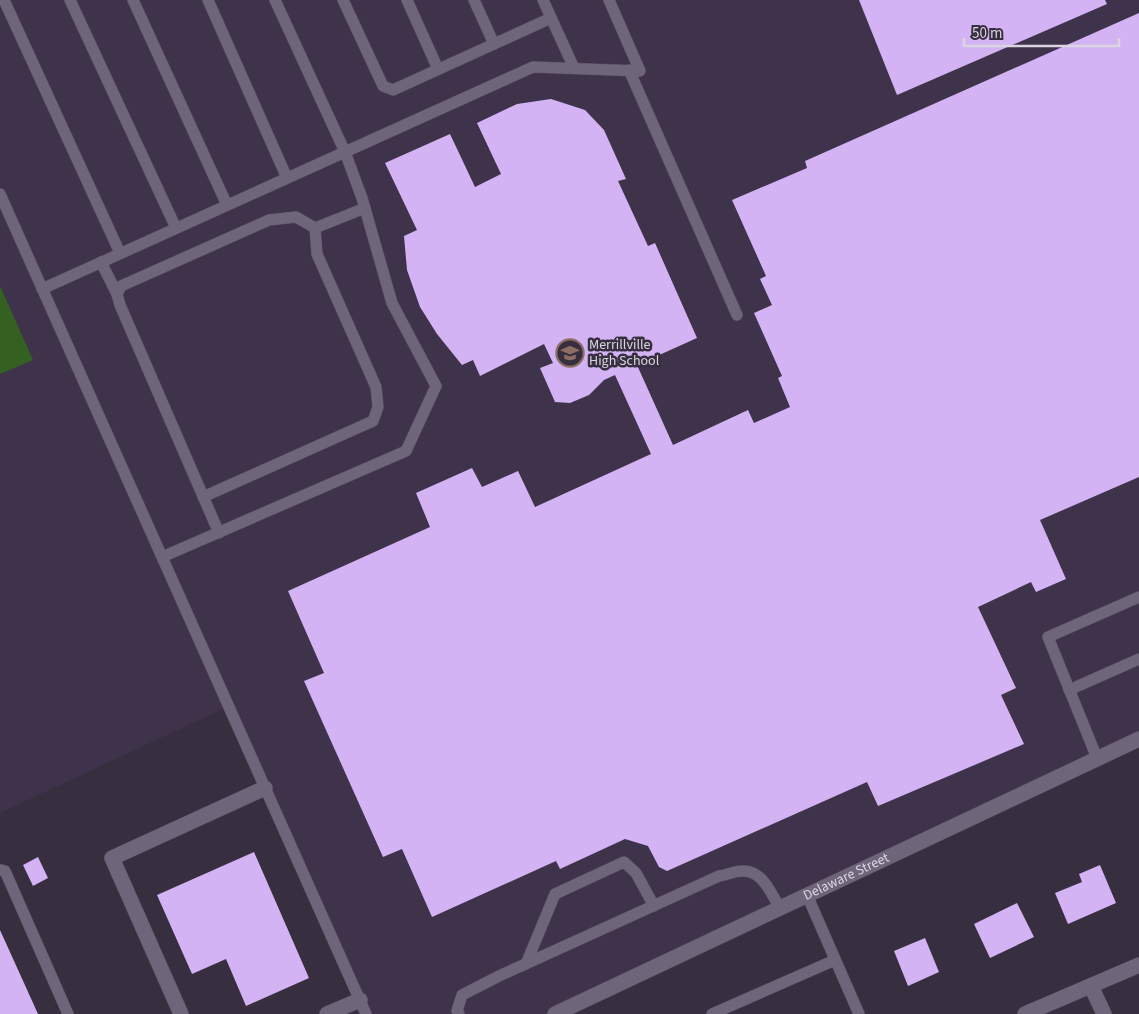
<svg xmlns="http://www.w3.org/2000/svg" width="1139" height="1014" viewBox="0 0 1139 1014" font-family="'Source Sans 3',sans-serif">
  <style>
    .built { fill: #3f334c }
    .green { fill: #346121 }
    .building { fill: #d3b3f4 }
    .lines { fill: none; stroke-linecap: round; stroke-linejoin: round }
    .lane-casing { stroke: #534b5b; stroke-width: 12 }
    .street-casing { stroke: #534b5b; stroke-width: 16 }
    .lane { stroke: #6f657a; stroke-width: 11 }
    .street { stroke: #6f657a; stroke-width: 15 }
    .labels { text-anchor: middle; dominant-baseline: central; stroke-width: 5; stroke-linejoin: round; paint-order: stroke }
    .poi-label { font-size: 14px; fill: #dbd5e1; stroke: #372e40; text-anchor: start }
    .street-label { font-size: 14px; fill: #dbd5e1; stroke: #372e40 }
  </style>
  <rect width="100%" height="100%" fill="#372e40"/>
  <polygon class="built" points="0,0 1139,0 1139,739 556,1014 365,1014 229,706 0,813"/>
  <polygon class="green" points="0,286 33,360 0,374"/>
  <g class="building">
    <polygon points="859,0 1105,0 1107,4 897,95"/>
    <polygon points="1139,13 1139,477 1040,520 1066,579 1036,592 1031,582 978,607 1016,688 1001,695 1024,744 878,806 867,782 667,871 659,867 648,846 625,839 560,869 556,861 432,917 402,849 383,857 304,681 324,673 288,591 430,527 416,493 472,468 482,487 518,471 535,507 651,454 615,375 604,380 589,395 570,403 555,402 540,368 553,363 544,344 480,376 473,360 462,365 437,334 420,307 407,270 404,236 417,230 385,163 450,134 475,187 501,174 477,123 517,104 551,99 585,110 604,130 626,179 618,181 648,246 655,243 697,338 637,365 673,445 748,410 754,423 790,407 778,378 782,376 754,313 772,305 760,279 766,276 732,200 807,168 805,161"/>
    <polygon points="254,852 309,978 246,1006 226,959 192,974 157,895"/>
    <polygon points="38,857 48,878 33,886 23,865"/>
    <polygon points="1100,865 1116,903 1068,924 1055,893 1082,882 1079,874"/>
    <polygon points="1017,903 1034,937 990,958 974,924"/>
    <polygon points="0,930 38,1014 0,1014"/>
    <polygon points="925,938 939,972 908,986 894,951"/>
  </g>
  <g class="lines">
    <g class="lane-casing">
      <g id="lane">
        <polyline points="4,0 120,253"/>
        <polyline points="70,0 176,228"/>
        <polyline points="133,0 227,205"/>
        <polyline points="208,0 287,178"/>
        <polyline points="343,0 383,86 393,90 551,18"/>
        <polyline points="407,0 438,69"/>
        <polyline points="474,0 494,44"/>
        <polyline points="543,0 574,68"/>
        <polyline points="629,70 737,315"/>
        <polyline points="0,194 366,1014"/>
        <polyline points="101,262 117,294"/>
        <polyline points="42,289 533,67 640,71 609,0"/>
        <polyline points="203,497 373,421 378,407 376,387 317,254 315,228"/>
        <polyline points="219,533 120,305 117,294 121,286 269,220 296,217 315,228 365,208"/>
        <polyline points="162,557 406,451 436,386 392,303 362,198 345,152 275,0"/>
        <polyline points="1069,690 1139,659"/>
        <polyline points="1097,758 1048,637 1139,597"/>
        <polyline points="0,870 5,871 68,1014"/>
        <polyline points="807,895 859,1014"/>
        <polyline points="526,964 555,894 624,862 636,873 654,906"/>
        <path d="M459,1014l-2,-3 5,-16 37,-19 220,-100c7,-1 16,-5 23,-5 21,-1 29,23 38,37"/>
        <polyline points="712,1014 835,960"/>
      </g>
    </g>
    <g class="street-casing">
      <g id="street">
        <polyline points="1091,986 1104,1014"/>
        <polyline points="181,1014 112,858 265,788"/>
        <polyline points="327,1014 360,1000"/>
        <path id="s1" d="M555,1014l584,-275"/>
        <polyline points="1025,1014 1139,965"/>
      </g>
    </g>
    <use href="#lane" class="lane"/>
    <use href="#street" class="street"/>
  </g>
  <defs>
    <g id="school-ring" transform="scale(1.4375)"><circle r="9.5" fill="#372e40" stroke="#8d6e63" stroke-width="1.5"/><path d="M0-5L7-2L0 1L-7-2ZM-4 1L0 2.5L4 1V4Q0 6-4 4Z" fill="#8d6e63"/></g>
  </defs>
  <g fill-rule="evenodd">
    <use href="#school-ring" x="570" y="353"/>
  </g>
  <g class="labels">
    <g class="poi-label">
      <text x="589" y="345">Merrillville<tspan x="589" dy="16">High School</tspan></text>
    </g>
    <g class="street-label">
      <text stroke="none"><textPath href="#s1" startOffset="322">Delaware Street</textPath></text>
    </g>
  </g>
  <path d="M964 38v8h155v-8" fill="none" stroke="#dbd5e1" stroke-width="2.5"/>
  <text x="972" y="38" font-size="15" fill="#dbd5e1" stroke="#372e40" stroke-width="4" paint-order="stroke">50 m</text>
</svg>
